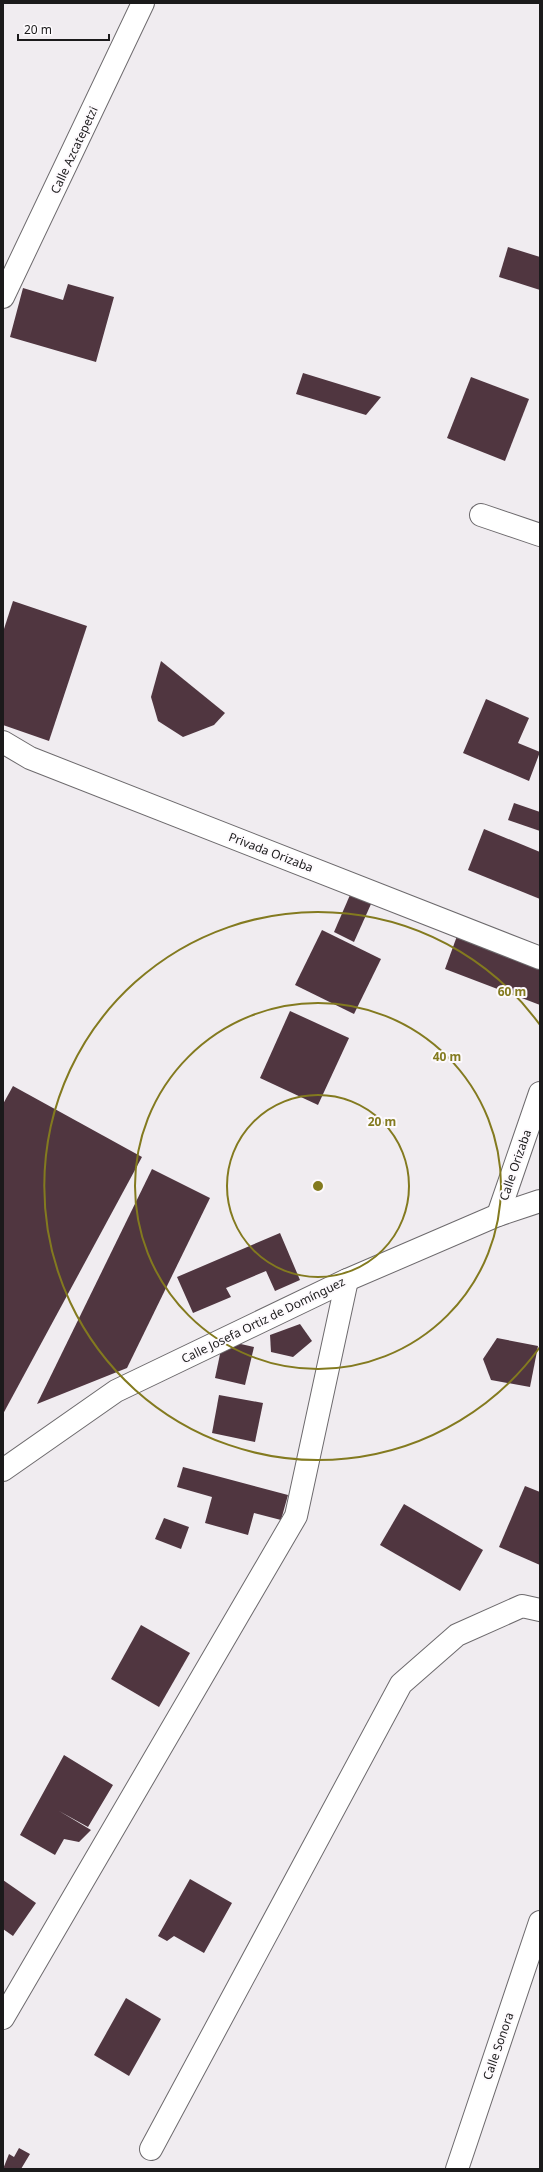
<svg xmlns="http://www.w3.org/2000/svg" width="543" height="2172" viewBox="0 0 543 2172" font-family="'Noto Sans',sans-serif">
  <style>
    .building { fill: #503640 }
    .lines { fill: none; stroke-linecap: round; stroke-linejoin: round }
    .minor-casing { stroke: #6d6a6d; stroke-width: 24 }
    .minor { stroke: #fff; stroke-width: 22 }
    .ring { fill: none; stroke: #837a1f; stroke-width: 2 }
    .labels { text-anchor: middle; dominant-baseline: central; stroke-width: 4; stroke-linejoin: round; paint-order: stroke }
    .street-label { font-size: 12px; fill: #1b1a1b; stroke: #fdfafd }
    .centre { fill: #837a1f; stroke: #fdfafd; stroke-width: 2 }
    .ring-label { font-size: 12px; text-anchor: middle; font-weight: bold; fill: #837a1f; stroke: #fdfafd; stroke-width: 4; stroke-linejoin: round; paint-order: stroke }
  </style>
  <rect width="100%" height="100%" fill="#f0ecf0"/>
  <g class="building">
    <polygon points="508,247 540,257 540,290 499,277"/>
    <polygon points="68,284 114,297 96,362 10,337 23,288 63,300"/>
    <polygon points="303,373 381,397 366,415 296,394"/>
    <polygon points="471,377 529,399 505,461 447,438"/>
    <polygon points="13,601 87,626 49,741 3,725 3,632"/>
    <polygon points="161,661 225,713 214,725 183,737 158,721 151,697"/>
    <polygon points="486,699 529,718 518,743 540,752 529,781 463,753"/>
    <polygon points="514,803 540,812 540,831 508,820"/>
    <polygon points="484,829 540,852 540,899 468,870"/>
    <polygon points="350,895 371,904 354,942 334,932"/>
    <polygon points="322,930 381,959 354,1014 295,985"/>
    <polygon points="457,936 540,967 540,1005 445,969"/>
    <polygon points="290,1011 349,1038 318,1105 260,1078"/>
    <polygon points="13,1086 142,1157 3,1414 3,1104"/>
    <polygon points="152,1169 210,1198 127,1368 37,1404"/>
    <polygon points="280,1233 300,1280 275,1291 266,1271 226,1288 231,1297 193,1313 177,1277"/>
    <polygon points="300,1324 312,1341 293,1357 271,1352 270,1335"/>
    <polygon points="497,1338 538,1346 530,1387 491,1380 483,1359"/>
    <polygon points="223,1340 254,1347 245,1385 215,1378"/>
    <polygon points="219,1395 263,1403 255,1442 212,1433"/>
    <polygon points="183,1467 288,1495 281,1520 254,1513 248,1535 205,1523 212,1497 177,1487"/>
    <polygon points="525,1486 540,1492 540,1565 499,1547"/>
    <polygon points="404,1504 483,1550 460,1591 380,1545"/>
    <polygon points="164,1518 189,1527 181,1549 155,1539"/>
    <polygon points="141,1625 190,1653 159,1707 111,1679"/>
    <polygon points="64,1755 113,1785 88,1827 59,1811 91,1830 79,1842 64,1839 55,1855 20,1835"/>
    <polygon points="190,1879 232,1903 204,1953 174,1936 167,1941 158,1936"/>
    <polygon points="3,1880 36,1903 13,1936 3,1929"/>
    <polygon points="126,1998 161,2019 129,2076 94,2055"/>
    <polygon points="19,2148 30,2154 21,2169 3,2169 9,2154 14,2157"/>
  </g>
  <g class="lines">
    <g class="minor-casing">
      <g id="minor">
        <polyline points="3,297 143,3"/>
        <polyline points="481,515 540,535"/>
        <polyline points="3,742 30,758 540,958"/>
        <polyline points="498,1215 540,1093"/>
        <polyline points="3,1470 116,1391 347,1280 498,1215 540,1201"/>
        <polyline points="3,2018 296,1516 347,1280"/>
        <polyline points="151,2149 401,1684 457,1635 522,1606 540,1610"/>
        <polyline points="457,2169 540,1922"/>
      </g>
    </g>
    <use href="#minor" class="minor"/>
  </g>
  <g class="ring">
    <circle cx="318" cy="1186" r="91"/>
    <circle cx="318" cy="1186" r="183"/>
    <path d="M540 1347A274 274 0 1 1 540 1025"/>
  </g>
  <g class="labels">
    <g class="street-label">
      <text transform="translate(74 150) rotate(-65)">Calle Azcatepetzi</text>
      <text transform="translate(271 852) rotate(21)">Privada Orizaba</text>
      <text transform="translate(515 1165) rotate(-71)">Calle Orizaba</text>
      <text transform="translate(263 1320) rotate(-26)">Calle Josefa Ortiz de Domínguez</text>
      <text transform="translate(498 2046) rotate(-71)">Calle Sonora</text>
    </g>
  </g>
  <circle cx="318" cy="1186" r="6" class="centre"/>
  <g class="ring-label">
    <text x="512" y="996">60 m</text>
    <text x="447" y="1061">40 m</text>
    <text x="382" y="1126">20 m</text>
  </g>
  <rect width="543" height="2172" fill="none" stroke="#1b1a1b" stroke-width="8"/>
  <path d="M18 34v6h91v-6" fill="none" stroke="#1b1a1b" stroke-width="2"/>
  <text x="24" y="34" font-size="12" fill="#1b1a1b" stroke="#fdfafd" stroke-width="3" paint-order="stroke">20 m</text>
</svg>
